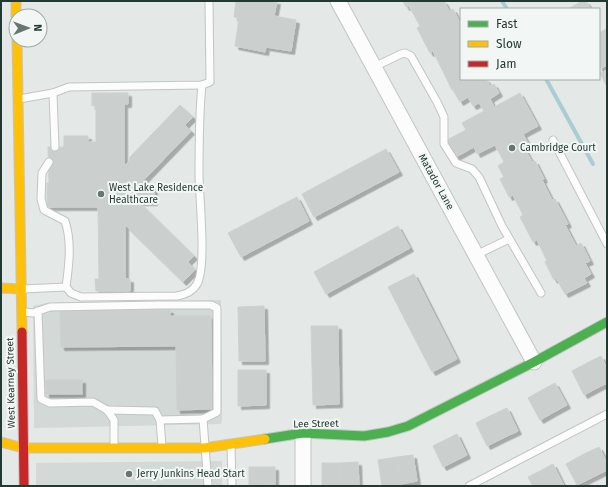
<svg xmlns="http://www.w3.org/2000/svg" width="608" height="487" viewBox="0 0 608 487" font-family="'Fira Sans',sans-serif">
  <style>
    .built { fill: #d2d9d6 }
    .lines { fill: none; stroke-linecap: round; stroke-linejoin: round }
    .stream { stroke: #a9cdd2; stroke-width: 4 }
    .building { fill: #cbd0ce; stroke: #cdd1cf; filter: url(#shadow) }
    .lane-casing { stroke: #c1c5c3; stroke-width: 9 }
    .street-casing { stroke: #c1c5c3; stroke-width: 17 }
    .fast-casing { stroke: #c0c6c3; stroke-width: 11 }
    .slow-casing { stroke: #c0c6c3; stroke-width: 11 }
    .jam-casing { stroke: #c0c6c3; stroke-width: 11 }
    .lane { stroke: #fbfcfb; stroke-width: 7 }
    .street { stroke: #fbfcfb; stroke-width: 15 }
    .fast { stroke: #4caf50; stroke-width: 9 }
    .slow { stroke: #ffc107; stroke-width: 9 }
    .jam { stroke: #c62828; stroke-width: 9 }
    .poi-dot { fill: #677672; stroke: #f2f7f5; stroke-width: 1.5 }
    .labels { text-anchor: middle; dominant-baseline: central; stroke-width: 4; stroke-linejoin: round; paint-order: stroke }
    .poi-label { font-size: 10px; fill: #243933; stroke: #f2f7f5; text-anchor: start }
    .street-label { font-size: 10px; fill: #243933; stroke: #f2f7f5 }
  </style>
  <defs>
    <filter id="shadow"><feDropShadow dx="3.5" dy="3.5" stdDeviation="0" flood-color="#0004"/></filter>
  </defs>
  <rect width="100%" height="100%" fill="#e4e8e6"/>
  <g class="built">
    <polygon points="221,300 222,419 221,424 34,428 33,306 46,303"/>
    <polygon points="222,461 222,486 36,486 36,463"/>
  </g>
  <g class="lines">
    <g class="stream">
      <polyline points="502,1 507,9"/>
      <polyline points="546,79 593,164"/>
    </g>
  </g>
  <g class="building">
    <polygon points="236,1 277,1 274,16 296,20 291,51 266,47 265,52 235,46 239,18 234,17"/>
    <polygon points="403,1 444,1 449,11 453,9 461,25 461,79 486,79 490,86 494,84 499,93 490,99 494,107 520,93 538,126 523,134 530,147 525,149 532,162 535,161 544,179 542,180 552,200 555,199 568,224 565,225 576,246 581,243 590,261 585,263 591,274 584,278 587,283 565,294 556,278 554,280 545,262 547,261 537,240 533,242 520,217 523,215 513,195 509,197 500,179 504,177 498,166 504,162 495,145 477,154 474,147 454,158 445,141 466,130 462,123 484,111 479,103 473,106 468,97 460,102 453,90 452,90 433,51 430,53 417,28 420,26 409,6 406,7"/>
    <polygon points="582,1 586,1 591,9 568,9"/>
    <polygon points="606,29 607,32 607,65 599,69 599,33"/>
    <polygon points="607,70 607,87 600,73"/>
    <polygon points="92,93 128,93 128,104 124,104 124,166 130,160 129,158 180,105 193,117 185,125 191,131 138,186 154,185 154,202 139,202 194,256 188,262 195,270 183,282 125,225 125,279 130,279 130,291 96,291 95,279 99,279 98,207 47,207 47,183 49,183 48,147 64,147 64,136 88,136 88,142 96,142 96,105 92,106"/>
    <polygon points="386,149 399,172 314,217 302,194"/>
    <polygon points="297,197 309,221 241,257 228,233"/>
    <polygon points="398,226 410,248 326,294 314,272"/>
    <polygon points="414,274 457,359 432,372 388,287"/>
    <polygon points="264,306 265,361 239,361 238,307"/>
    <polygon points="170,310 170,316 211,316 212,409 177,410 176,346 61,347 60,311"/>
    <polygon points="311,326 338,326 339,404 313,405"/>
    <polygon points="601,356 607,368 607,383 599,387 587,363"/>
    <polygon points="587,363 599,387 584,395 572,371"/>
    <polygon points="238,370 266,370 266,405 238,406"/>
    <rect x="46" y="380" width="36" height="14"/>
    <polygon points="555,383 567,405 554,412 542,390"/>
    <polygon points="542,390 554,412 540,420 528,398"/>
    <polygon points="507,408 518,431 503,438 492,415"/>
    <polygon points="492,415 503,438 487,446 476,423"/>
    <polygon points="457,434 467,455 455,461 445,440"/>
    <polygon points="445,440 455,461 443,467 433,446"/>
    <polygon points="599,447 607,463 607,470 593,477 582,455"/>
    <polygon points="413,455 417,481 401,484 397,457"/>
    <polygon points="582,455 593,477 577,485 566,464"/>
    <polygon points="397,457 401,484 382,486 378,460"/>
    <polygon points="358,462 359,486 341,486 340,463"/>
    <polygon points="322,463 340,463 341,486 322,486"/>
    <polygon points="553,464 564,486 548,486 540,471"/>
    <polygon points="249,467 275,467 275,484 249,485"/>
    <polygon points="540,471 548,486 533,486 528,477"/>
    <polygon points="275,484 275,486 249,486 249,485"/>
  </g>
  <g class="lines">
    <g class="lane-casing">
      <g id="lane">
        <polyline points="374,67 401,54 405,53 411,56 437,102 444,117 444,144 456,163 472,169 479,177 502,226 541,293"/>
        <polyline points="53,93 55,147"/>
        <polyline points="19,99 53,93 69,87 202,85 210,82 209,1"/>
        <polyline points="553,140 607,244"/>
        <polyline points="476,255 509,239"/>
        <path d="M66,287l5,6 10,4 96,-1c9,-2 15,-4 20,-12 10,-18 2,-87 2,-110 0,-30 0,-60 3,-89"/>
        <path d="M23,289l43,-2c3,-22 6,-45 -1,-66l-21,-11 -3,-11 1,-26 7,-11"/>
        <polyline points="38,311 41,399 50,403 93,402 107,410 114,420 114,445"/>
        <polyline points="24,312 33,313 50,307 159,305 211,305 217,308 217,412 203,419 208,486"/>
        <polyline points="107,410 155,411 160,420 162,446"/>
        <polyline points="160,420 203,419"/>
        <polyline points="231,446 232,486"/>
        <polyline points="469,486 607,414"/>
      </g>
    </g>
    <g class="street-casing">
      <g id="street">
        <polyline points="338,1 534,362"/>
        <polyline points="303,433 303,486"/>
      </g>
    </g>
    <g class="fast-casing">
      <polyline id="fast" points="265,439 303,433 364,436 388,432 408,426 534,362 607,322"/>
    </g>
    <g class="slow-casing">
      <g id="slow">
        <polyline points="16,1 16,16"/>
        <polyline points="17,40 22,332"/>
        <polyline points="1,288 21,289"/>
        <polyline points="1,442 23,448 204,448 265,439"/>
      </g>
    </g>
    <g class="jam-casing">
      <polyline id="jam" points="22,332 24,486"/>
    </g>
    <use href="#lane" class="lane"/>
    <use href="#street" class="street"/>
    <use href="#fast" class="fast"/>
    <use href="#slow" class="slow"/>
    <use href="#jam" class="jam"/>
  </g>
  <g class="poi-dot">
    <circle cx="512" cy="148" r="4"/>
    <circle cx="101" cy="194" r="4"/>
    <circle cx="129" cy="474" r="4"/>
  </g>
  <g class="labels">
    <g class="poi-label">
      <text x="520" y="148">Cambridge Court</text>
      <text x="109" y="188">West Lake Residence<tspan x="109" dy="12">Healthcare</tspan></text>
      <text x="137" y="474">Jerry Junkins Head Start</text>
    </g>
    <g class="street-label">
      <text transform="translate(436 182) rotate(61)">Matador Lane</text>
      <text transform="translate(11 383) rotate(-91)">West Kearney Street</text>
      <text transform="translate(316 424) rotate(-1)">Lee Street</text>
    </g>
  </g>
  <rect width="608" height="487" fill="none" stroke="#243933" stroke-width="4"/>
  <rect x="460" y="8" width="140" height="72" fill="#f2f7f5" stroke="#a0aba7"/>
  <rect x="468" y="21" width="20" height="6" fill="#4caf50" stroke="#a0aba7"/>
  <text x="496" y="28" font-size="12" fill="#243933">Fast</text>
  <rect x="468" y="41" width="20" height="6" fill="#ffc107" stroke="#a0aba7"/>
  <text x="496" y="48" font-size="12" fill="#243933">Slow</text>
  <rect x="468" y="61" width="20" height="6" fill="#c62828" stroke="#a0aba7"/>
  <text x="496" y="68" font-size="12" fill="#243933">Jam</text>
  <g transform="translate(28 28) rotate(89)"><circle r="19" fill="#f2f7f5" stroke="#a0aba7"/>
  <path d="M0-3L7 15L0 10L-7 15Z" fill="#677672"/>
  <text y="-6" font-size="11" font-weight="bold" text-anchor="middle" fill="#243933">N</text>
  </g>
</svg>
